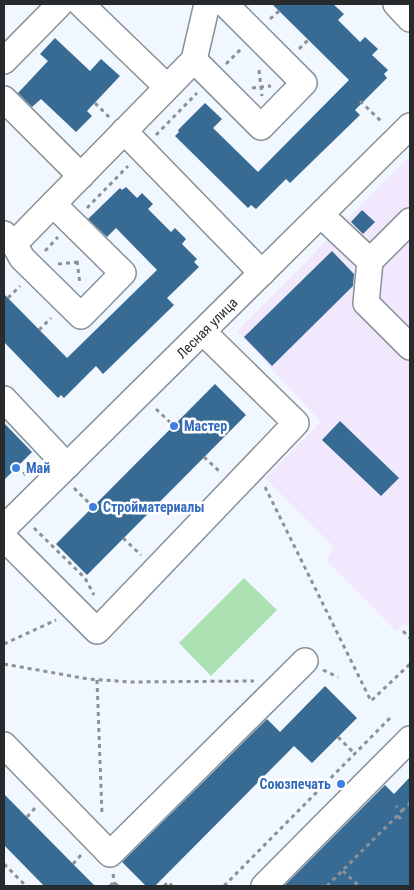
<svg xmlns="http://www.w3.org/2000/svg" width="414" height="890" viewBox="0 0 414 890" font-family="'Roboto Condensed',sans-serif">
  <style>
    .industrial { fill: #f1e8fd }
    .green { fill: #ace1b4 }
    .building { fill: #386b93 }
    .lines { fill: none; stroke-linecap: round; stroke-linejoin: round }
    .minor-casing { stroke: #889198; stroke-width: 28 }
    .path { stroke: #8c9196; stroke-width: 3; stroke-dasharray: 4 4; stroke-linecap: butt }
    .minor { stroke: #fff; stroke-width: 25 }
    .shop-dot { fill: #3f7fe0; stroke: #fff; stroke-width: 2 }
    .labels { text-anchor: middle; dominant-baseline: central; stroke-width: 5; stroke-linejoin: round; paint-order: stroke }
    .street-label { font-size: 14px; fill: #282b2e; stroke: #fff }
    .shop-label { font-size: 14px; font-weight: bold; fill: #366cbe; stroke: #fff; text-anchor: start }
  </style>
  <rect width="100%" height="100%" fill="#f0f7fe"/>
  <polygon class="industrial" points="410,156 410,628 405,623 396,631 327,561 333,546 265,478 321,422 237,331"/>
  <polygon class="green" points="244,578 277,610 211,676 179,643"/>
  <g class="building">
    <polygon points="272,4 333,4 344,14 338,20 360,42 365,37 378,49 372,55 388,70 384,74 387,78 355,110 360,115 290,183 286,179 256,209 251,205 248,208 175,136 179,132 178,130 205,103 222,119 213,128 258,172 349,80"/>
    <polygon points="55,38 90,71 101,59 120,76 87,111 92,116 76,132 41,99 32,107 18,93 48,61 40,54"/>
    <polygon points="126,187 137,198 142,193 153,204 148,209 171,232 175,228 186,239 182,244 197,259 194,262 199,267 167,298 174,305 103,374 96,366 64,398 61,395 58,398 4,342 4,294 67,358 157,270 116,228 107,237 88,219 120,188 122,190"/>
    <polygon points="362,210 375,222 363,234 351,222"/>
    <polygon points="332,251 354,274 353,286 272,366 244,337"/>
    <polygon points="215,384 246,415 87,575 56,544"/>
    <polygon points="340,421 399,478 381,496 322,440"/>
    <polygon points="4,423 32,452 4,480"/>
    <polygon points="325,686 357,718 312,763 294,746 155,886 146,886 122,862 267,719 280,732"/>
    <polygon points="410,777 410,886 284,886 385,785 394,794"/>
    <polygon points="4,794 73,864 95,886 44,886 4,845"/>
  </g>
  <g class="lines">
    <g class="minor-casing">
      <g id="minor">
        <polyline points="81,4 167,87"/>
        <polyline points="396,4 410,19"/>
        <polyline points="194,60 261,127 304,83 225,4"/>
        <polyline points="4,61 60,4"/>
        <polyline points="4,99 81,176"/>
        <polyline points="124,131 262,273"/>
        <polyline points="321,215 370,261 410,221"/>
        <polyline points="4,234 14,244 194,60 207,4"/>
        <polyline points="14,244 22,258 81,316 123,273 53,204"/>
        <polyline points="370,261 366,303 410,347"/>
        <polyline points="4,399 67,466"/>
        <polyline points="4,528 410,126"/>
        <polyline points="4,538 97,631 296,423 203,332"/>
        <polyline points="4,745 110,854 305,661"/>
        <polyline points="264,886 410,739"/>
      </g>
    </g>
    <g class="path">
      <polyline points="270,19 279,11"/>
      <polyline points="299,49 308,40"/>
      <polyline points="226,64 241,49"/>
      <polyline points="259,70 262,96"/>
      <polyline points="252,88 271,86"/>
      <polyline points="360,101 383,123"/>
      <polyline points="95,103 109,117"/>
      <polyline points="156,135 197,93"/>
      <polyline points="87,208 128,166"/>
      <polyline points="45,251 58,237"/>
      <polyline points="77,261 80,284"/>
      <polyline points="58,264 79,262"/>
      <polyline points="8,298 20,286"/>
      <polyline points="39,330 51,318"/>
      <polyline points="156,409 174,426"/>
      <polyline points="204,457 220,472"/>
      <polyline points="18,466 26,475"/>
      <polyline points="265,487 371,701 410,664"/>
      <polyline points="74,488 93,507"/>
      <polyline points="34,528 85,578 94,595"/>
      <polyline points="123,538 141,555"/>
      <polyline points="403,631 410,638"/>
      <polyline points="4,644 56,620"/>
      <polyline points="4,664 88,679 131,682 254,681"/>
      <polyline points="323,670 338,677"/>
      <polyline points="97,680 102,814"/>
      <polyline points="338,737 355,754"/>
      <polyline points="402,811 410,803"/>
      <polyline points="398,816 402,820"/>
      <polyline points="27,817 35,808"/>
      <polyline points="4,864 26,886"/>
      <polyline points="73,864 81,855"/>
      <polyline points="343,871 359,886"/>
      <polyline points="113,874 115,886"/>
      <polyline points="110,886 114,882 118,886"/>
      <polyline points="164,886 168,882 172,886"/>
      <polyline points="224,886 390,718"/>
      <polyline points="327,886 402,811 396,806"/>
    </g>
    <use href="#minor" class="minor"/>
  </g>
  <g class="shop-dot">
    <circle cx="174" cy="426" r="5"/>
    <circle cx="16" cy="468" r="5"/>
    <circle cx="93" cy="507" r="5"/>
    <circle cx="341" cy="784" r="5"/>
  </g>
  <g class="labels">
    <g class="street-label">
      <text transform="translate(207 328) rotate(-45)">Лесная улица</text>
    </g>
    <g class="shop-label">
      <text x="184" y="426">Мастер</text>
      <text x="26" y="468">Май</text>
      <text x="103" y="507">Стройматериалы</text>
      <text x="331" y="784" text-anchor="end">Союзпечать</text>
    </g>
  </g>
  <rect width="414" height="890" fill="none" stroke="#282b2e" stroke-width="10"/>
</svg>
